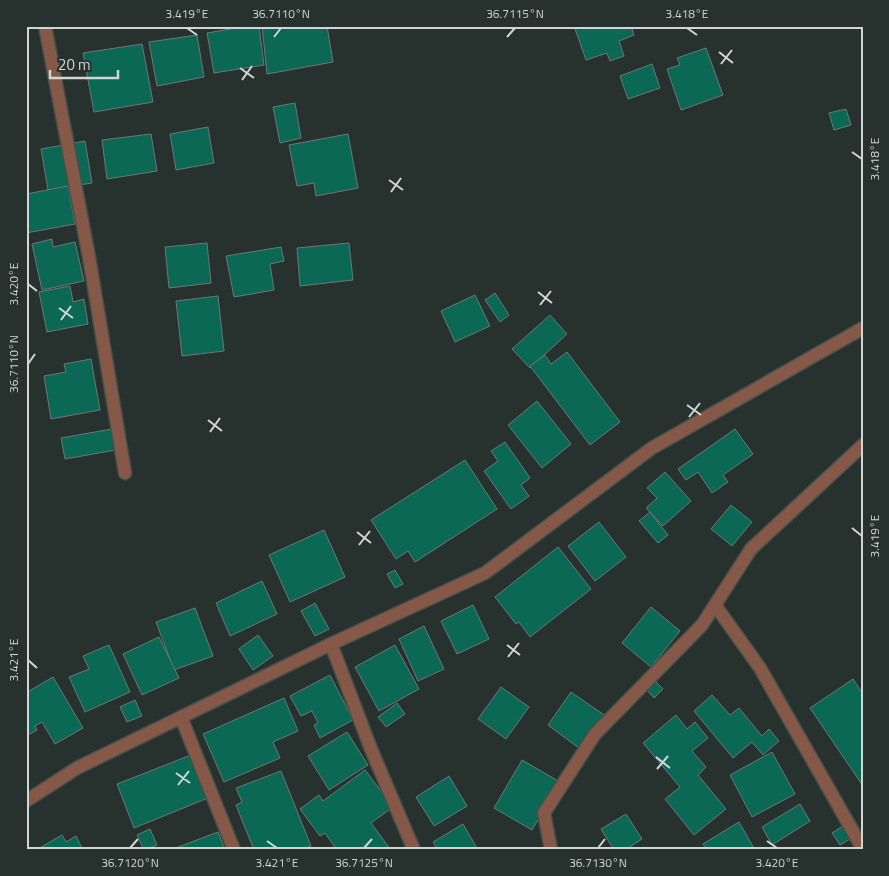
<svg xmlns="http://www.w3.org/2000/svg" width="889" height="876" viewBox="0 0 889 876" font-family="'Titillium Web',sans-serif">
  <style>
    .building { fill: #0a6855; stroke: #6d7874 }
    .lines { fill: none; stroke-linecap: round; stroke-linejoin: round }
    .minor-casing { stroke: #45504c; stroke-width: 15 }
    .minor { stroke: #855847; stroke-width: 12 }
    .ticks { fill: none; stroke: #d0d6d4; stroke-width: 2 }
    .neatline { fill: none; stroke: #d0d6d4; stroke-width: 2 }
    .ticks-label { font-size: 12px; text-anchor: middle; fill: #d0d6d4 }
  </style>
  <rect width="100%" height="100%" fill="#27322e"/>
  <g class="building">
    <polygon points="248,26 259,26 264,65 214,73 207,33"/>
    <polygon points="262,26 327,26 333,62 267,74"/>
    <polygon points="574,26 631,26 634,35 619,41 624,56 610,61 607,53 586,60"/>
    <polygon points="197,35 204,77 157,86 149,42"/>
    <polygon points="142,44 153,102 94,112 83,53"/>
    <polygon points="706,48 723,95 681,110 667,69 680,65 677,58"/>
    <polygon points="652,64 660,88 628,99 620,76"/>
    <polygon points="295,103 301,138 280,143 273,107"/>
    <polygon points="846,109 851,125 834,130 829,113"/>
    <polygon points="208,127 214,163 176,170 170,134"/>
    <polygon points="151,134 157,171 107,179 102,140"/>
    <polygon points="348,134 358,188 316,196 314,183 297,186 289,145"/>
    <polygon points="85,141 92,183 48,190 41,149"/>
    <polygon points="68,186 75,224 26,233 26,194"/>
    <polygon points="52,239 53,247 75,242 84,281 42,290 32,244"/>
    <polygon points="207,243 211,283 169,288 165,247"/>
    <polygon points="349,243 353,280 300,286 297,248"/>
    <polygon points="281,247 284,261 270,264 274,290 234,297 226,256"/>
    <polygon points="70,286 73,302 84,299 88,324 47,332 39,292"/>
    <polygon points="495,293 509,315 500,322 485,300"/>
    <polygon points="475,295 490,326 455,342 441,311"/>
    <polygon points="218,296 224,351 182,356 176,301"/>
    <polygon points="550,315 567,334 530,368 512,349"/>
    <polygon points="567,352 620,422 590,445 530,366 545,355 551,364"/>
    <polygon points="91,359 100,410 51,419 44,376 66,372 64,364"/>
    <polygon points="537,401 571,444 542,468 508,425"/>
    <polygon points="112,429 116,450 65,459 61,438"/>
    <polygon points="735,429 753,454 723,475 728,482 712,493 698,472 686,480 678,469"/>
    <polygon points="505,442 530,478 521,485 529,496 511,509 484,471 498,461 491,451"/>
    <polygon points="465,460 497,509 415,562 408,551 396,559 371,520"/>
    <polygon points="665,472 691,501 663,526 646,508 657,498 647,488"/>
    <polygon points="731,505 752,522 732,546 711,529"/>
    <polygon points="650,512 668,535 658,543 639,521"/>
    <polygon points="599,522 626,557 595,581 568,546"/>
    <polygon points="324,530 345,577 290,602 269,555"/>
    <polygon points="558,547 591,589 530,637 519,622 516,624 495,597"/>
    <polygon points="395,570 403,584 395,588 387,574"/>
    <polygon points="262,581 277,614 230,636 216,603"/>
    <polygon points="315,603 329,629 315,636 301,611"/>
    <polygon points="473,605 489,639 457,654 441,621"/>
    <polygon points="651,607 680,631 651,667 622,643"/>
    <polygon points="195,608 213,656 174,670 156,622"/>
    <polygon points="424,626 444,669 418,681 399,639"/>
    <polygon points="258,635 273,656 253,670 239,649"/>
    <polygon points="159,637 179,678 142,695 123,654"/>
    <polygon points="109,645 130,692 85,712 69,677 89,669 83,656"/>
    <polygon points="395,645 419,689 379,711 355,667"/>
    <polygon points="330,675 353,720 320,738 314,725 318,723 312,711 301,716 290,696"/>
    <polygon points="53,677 83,728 55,744 42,722 35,726 37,730 26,736 26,693"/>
    <polygon points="653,679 663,689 654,698 644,687"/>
    <polygon points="853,679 863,694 863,786 810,708"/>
    <polygon points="501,687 529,707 506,739 478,719"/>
    <polygon points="571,692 607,717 583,751 548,725"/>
    <polygon points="712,695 730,715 739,708 762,736 769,729 779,741 763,755 752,742 733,758 694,711"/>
    <polygon points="284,698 298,731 273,742 280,758 224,782 203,734"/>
    <polygon points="135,700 142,716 127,722 120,707"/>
    <polygon points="397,703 405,714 386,727 378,717"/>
    <polygon points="676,715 687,729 695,722 708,738 692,751 706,767 698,775 726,809 694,835 665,799 680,787 643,743"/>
    <polygon points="347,732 368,765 329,790 308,756"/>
    <polygon points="772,752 795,794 752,817 730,775"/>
    <polygon points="191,755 208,798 134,828 117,784"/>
    <polygon points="522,760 560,782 532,830 494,808"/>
    <polygon points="365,770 393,807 371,823 391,850 337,850 325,833 320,836 300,809 319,795 323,801"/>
    <polygon points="281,771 311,846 300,850 254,850 236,805 242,802 236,788"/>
    <polygon points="449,776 467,806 434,826 416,797"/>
    <polygon points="800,804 810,821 772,845 762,827"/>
    <polygon points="626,814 642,839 625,850 614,850 601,829"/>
    <polygon points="852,820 860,833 840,845 832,833"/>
    <polygon points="739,822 755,850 707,850 703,844"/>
    <polygon points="463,824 478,850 438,850 433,842"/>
    <polygon points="150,829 157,845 144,850 137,835"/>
    <polygon points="218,832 225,850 173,850 173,849"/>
    <polygon points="62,835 66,842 76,836 83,850 36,850"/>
  </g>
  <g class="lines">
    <g class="minor-casing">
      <g id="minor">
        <polyline points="45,26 89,257 125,473"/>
        <polyline points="715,605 760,668 863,849"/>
        <polyline points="331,644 371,749 414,850"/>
        <polyline points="181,717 234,850"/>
        <polyline points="26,801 77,768 331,644 485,573 652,448 863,328"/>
        <polyline points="551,850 544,813 595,734 702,625 751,549 863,445"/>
      </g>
    </g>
    <use href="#minor" class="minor"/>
  </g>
  <path class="ticks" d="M187,28l10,7M687,28l10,7M274,37l7,-9M507,37l8,-9M719,52l14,11M721,64l11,-14M240,68l14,10M242,80l10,-14M852,152l10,7M389,180l14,10M391,192l10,-14M28,284l9,7M538,292l14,11M540,305l11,-14M59,308l14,10M61,320l10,-14M28,364l7,-10M687,405l14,10M689,417l11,-14M208,420l14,11M210,432l10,-14M852,528l10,8M357,532l14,11M359,545l11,-14M507,645l13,10M508,657l11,-14M28,660l9,8M656,757l14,11M657,769l11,-13M176,773l14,10M178,785l11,-14M267,841l10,7M767,841l10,7M130,848l8,-9M364,848l8,-9M598,848l7,-9"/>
  <rect width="889" height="876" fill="none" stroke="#27322e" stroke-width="55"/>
  <path d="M50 70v8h68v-8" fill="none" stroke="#d0d6d4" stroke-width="2.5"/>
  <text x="58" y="70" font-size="15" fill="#d0d6d4" stroke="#27322e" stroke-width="4" paint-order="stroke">20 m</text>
  <rect x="28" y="28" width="834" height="820" class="neatline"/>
  <g class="ticks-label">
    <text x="187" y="18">3.419°E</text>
    <text x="281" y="18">36.7110°N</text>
    <text x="515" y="18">36.7115°N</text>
    <text x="687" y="18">3.418°E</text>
    <text transform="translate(875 159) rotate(-90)" y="4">3.418°E</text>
    <text transform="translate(14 284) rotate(-90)" y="4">3.420°E</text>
    <text transform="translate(14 364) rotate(-90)" y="4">36.7110°N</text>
    <text transform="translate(875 536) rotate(-90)" y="4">3.419°E</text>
    <text transform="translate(14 660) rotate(-90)" y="4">3.421°E</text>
    <text x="130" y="867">36.7120°N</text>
    <text x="277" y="867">3.421°E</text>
    <text x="364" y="867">36.7125°N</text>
    <text x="598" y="867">36.7130°N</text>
    <text x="777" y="867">3.420°E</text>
  </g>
</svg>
